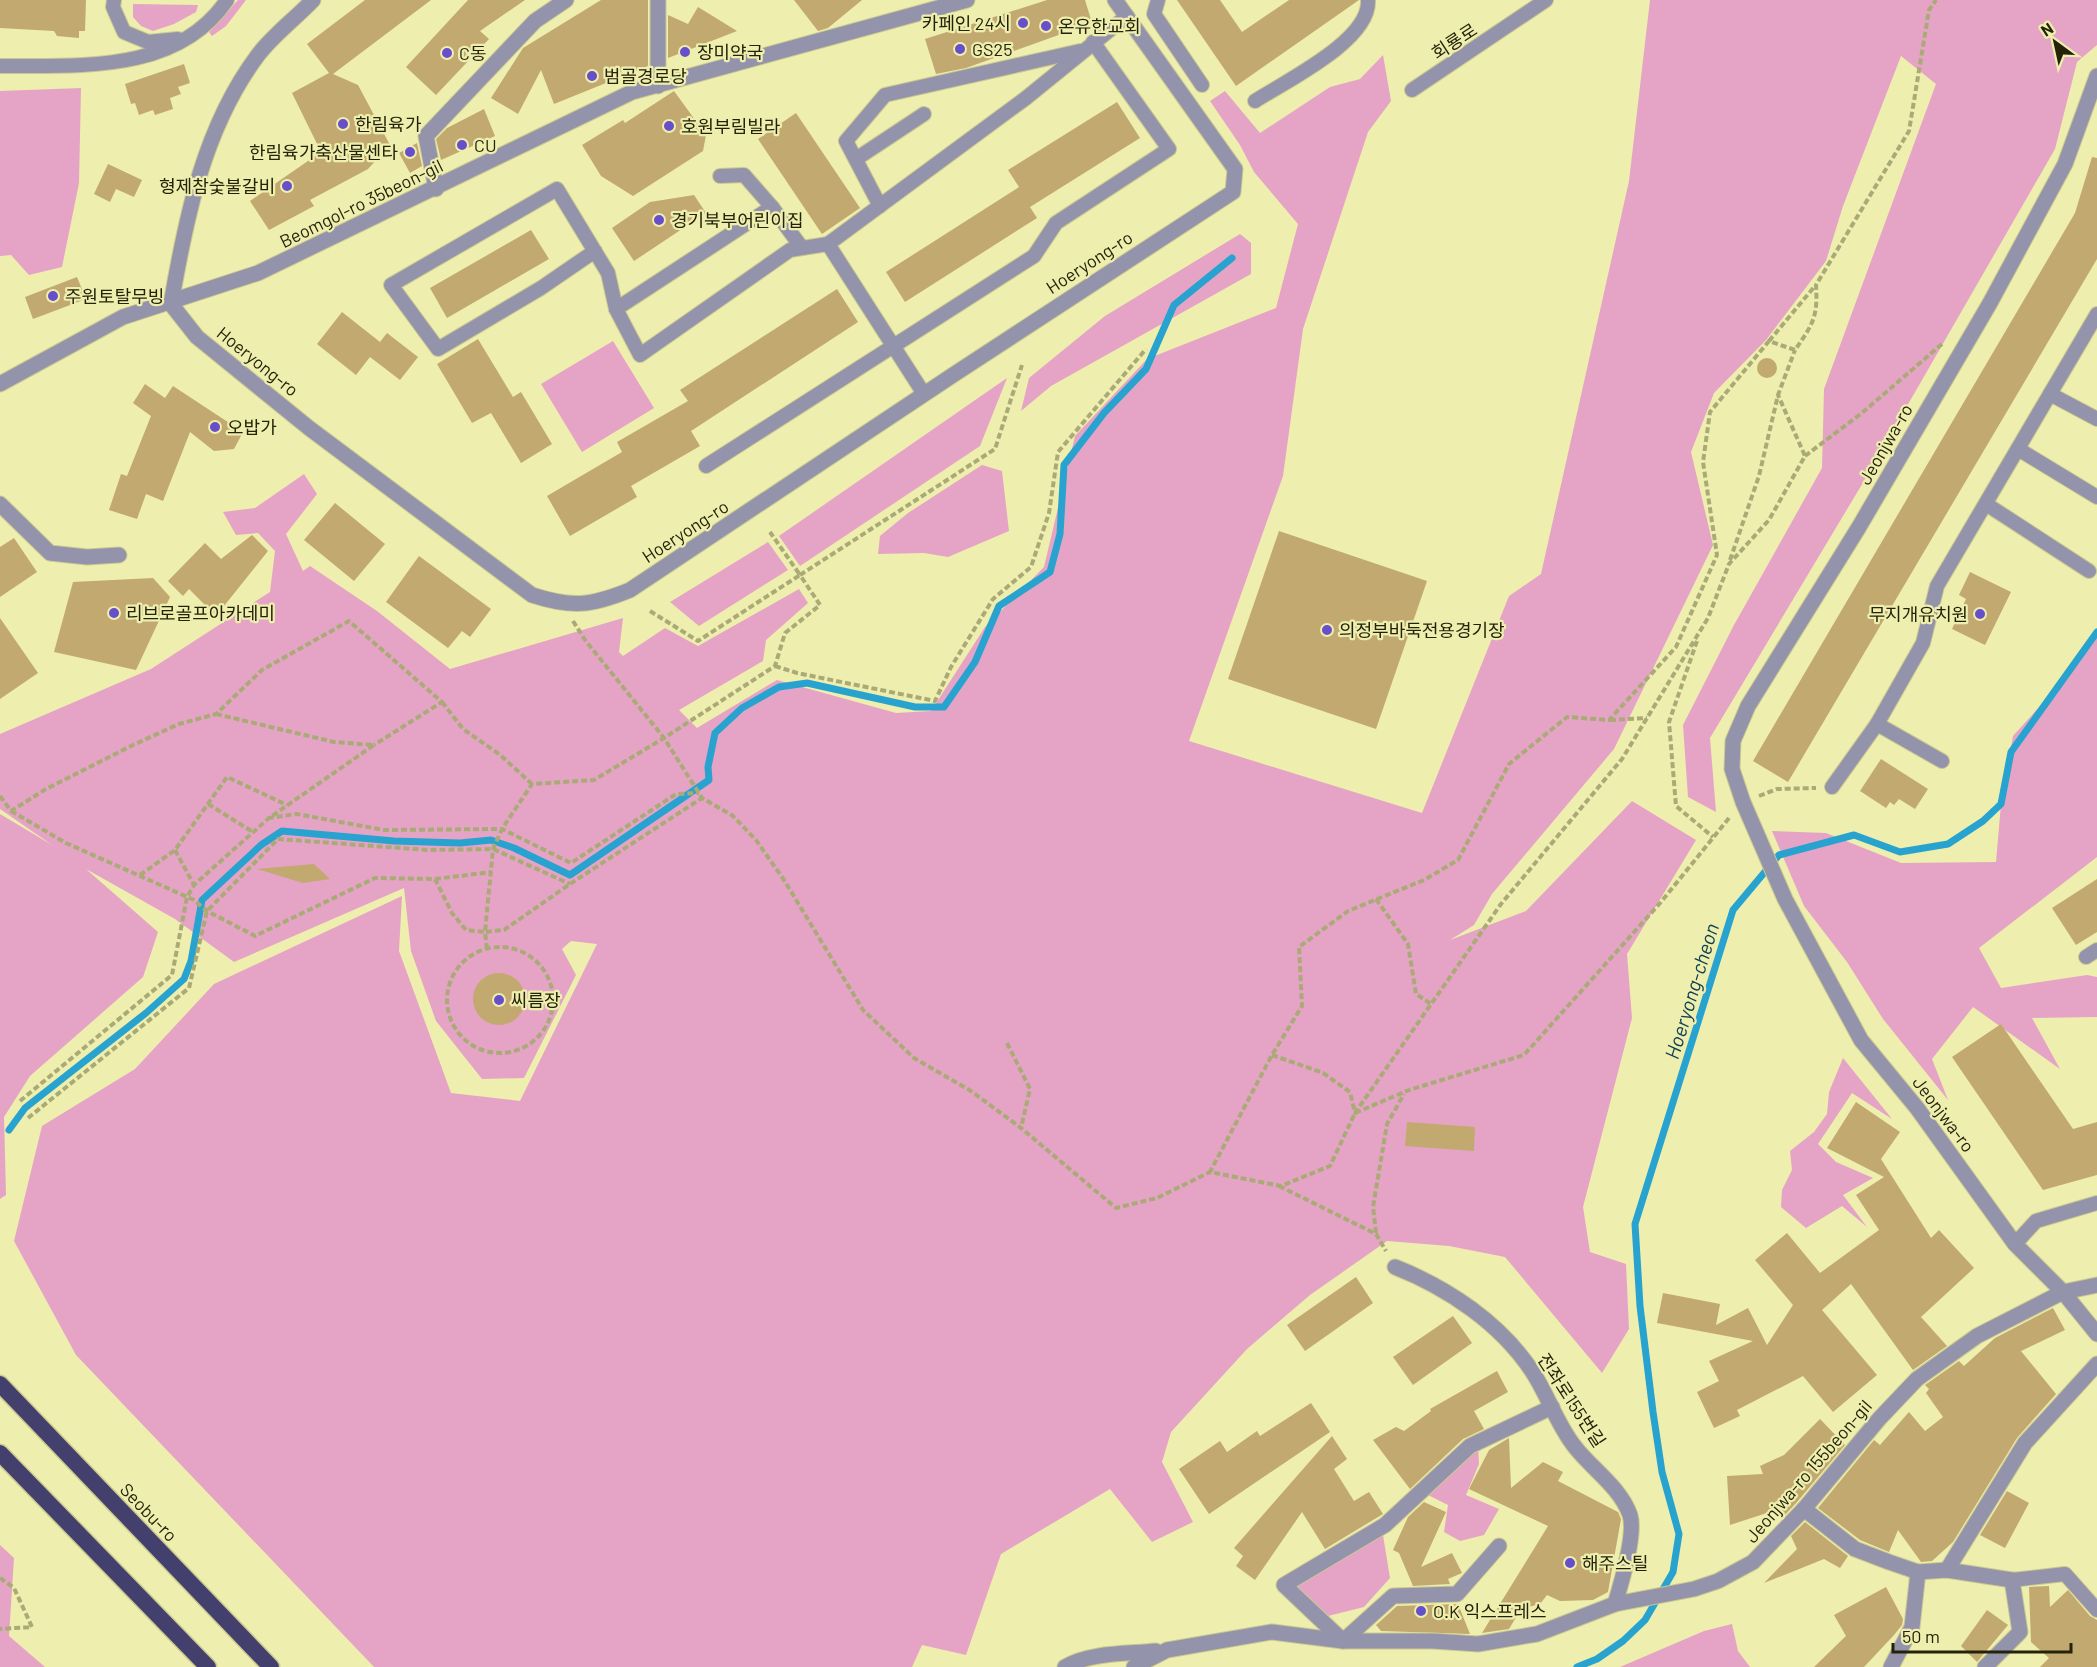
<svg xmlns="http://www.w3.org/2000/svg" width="2097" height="1667" viewBox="0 0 2097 1667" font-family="Barlow,'Noto Sans KR',sans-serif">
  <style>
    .green { fill: #e5a4c5 }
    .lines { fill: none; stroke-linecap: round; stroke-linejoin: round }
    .stream { stroke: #28a3cf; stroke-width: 7 }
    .building { fill: #c2a96f }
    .service-casing { stroke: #cac990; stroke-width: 16 }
    .minor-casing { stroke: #cac990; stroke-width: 17 }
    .trunk-casing { stroke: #cac990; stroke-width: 19 }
    .path { stroke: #aa7; stroke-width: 4; stroke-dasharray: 6 3; stroke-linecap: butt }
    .service { stroke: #9493ac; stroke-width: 14 }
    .minor { stroke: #9493ac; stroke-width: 15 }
    .trunk { stroke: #44406d; stroke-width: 16 }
    .poi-dot { fill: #674fc9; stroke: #eeeeae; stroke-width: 2 }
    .labels { text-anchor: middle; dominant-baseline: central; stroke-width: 4.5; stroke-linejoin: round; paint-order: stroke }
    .poi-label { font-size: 18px; fill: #24230a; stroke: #eeeeae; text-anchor: start }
    .street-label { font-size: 18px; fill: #24230a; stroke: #eeeeae }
    .water-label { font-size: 20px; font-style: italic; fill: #0f4053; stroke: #eeeeae }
  </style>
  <rect width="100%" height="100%" fill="#eeeeae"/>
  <g class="green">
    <polygon points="238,0 246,0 226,26 212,36 209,32"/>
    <polygon points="1650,0 2097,0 2097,45 2077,62 2055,149 1861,486 1710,738 1716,812 1688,797 1683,725 1734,625 1822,468 1824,389 1936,84 1901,56 1843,206 1826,261 1766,340 1714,393 1691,452 1713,545 1614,749 1492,894 1474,925 1450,940 1526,911 1632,801 1696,840 1627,954 1632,1018 1583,1207 1590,1252 1626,1264 1629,1329 1602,1373 1505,1257 1449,1246 1387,1241 1310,1295 1247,1349 1171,1432 1162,1462 1193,1522 1152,1542 1110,1489 1001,1554 966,1655 922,1645 912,1667 374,1667 76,1355 14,1241 42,1126 135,1069 214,984 402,896 399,951 451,1093 520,1101 597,944 571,941 562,949 576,975 524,1078 482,1079 436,1021 411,951 404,888 234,962 175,919 86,869 158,932 143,977 30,1076 4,1117 6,1195 0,1199 0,814 52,845 0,809 0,734 151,669 270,592 275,551 258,533 236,535 223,512 255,508 304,474 317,494 286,534 303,571 310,566 377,611 450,669 623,618 619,652 623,656 665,628 698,646 799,589 808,603 766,640 763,661 679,710 697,728 777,680 896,713 931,711 985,627 1044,567 1075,436 1147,359 1276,308 1298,224 1254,172 1240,145 1210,101 1225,91 1260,133 1330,87 1360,79 1383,55 1391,101 1368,132 1303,329 1283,476 1189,741 1422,813 1509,596 1541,574 1629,181"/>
    <polygon points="133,4 198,5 196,12 174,24 153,31 141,26 133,17"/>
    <polygon points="81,88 79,183 62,267 29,275 11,255 0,256 0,91"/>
    <polygon points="1240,234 1251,243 1251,274 1051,386 1021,411 1029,378 1105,316"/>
    <polygon points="613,341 654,408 582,452 541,384"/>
    <polygon points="1007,378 980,446 800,566 779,536"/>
    <polygon points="982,465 1002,471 1009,531 948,557 924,553 878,554 880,536 908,513"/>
    <polygon points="768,542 788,570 699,626 670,602"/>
    <polygon points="2097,634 2097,857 1979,948 2001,988 2087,975 2097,977 2097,1017 2032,1018 2060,1069 1973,1007 1932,1059 1948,1100 1883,1019 1847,962 1804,906 1772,831 1826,833 1901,863 1996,862 2001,804 2013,736 2078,664"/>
    <polygon points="1843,1058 1892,1119 1852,1093 1818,1144 1836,1162 1873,1178 1843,1195 1867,1227 1842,1206 1806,1228 1781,1207 1782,1190 1792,1170 1790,1151 1814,1132 1827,1114 1829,1092"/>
    <polygon points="1478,1444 1479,1464 1466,1495 1499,1509 1484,1535 1460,1541 1444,1532 1448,1505 1426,1494"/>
    <polygon points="1382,1529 1390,1578 1364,1607 1324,1617 1294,1586"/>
    <polygon points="0,1545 14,1558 9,1636 45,1667 0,1667"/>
    <polygon points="1732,1624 1738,1651 1750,1667 1620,1667 1704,1631"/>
  </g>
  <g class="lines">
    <g class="stream">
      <polyline points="9,1130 25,1108 146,1013 184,979 191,961 202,900 261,845 282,831 394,841 460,843 491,840 514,848 570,875 709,780 708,767 715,733 742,708 779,687 807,683 915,707 944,707 975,662 999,606 1050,572 1060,534 1064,465 1104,413 1146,369 1174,305 1232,258"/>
      <polyline points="1577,1667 1597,1659 1623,1641 1645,1620 1673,1572 1679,1534 1662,1472 1653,1412 1640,1306 1635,1224 1733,910 1779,855 1854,835 1900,852 1948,844 1983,821 2001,804 2011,752 2097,632"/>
    </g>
  </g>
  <g class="building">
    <polygon points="0,0 86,0 85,31 79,31 79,38 57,36 54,31 0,28"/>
    <polygon points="365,0 431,0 333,74 358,85 390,145 368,169 310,200 314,206 269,230 250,201 321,152 292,93 329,73 307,44"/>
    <polygon points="468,0 525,0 480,31 489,39 436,95 406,67"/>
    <polygon points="601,0 648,0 648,66 554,104 541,70 518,114 491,98 523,48"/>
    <polygon points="794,0 862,0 828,28 818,31"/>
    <polygon points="1047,0 1085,0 1092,23 966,68 936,74 925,39"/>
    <polygon points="1177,0 1220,0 1242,32 1289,0 1359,0 1236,86"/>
    <polygon points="698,7 737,31 668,58 668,15 688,24"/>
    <polygon points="184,64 190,83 178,87 181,94 170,98 173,109 155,115 153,110 139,115 135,103 131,104 125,84"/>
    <polygon points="674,91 706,135 703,151 633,196 601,176 582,145 623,120 625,123"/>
    <polygon points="1117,102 1140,138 1030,207 1037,218 905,302 886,272 1019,187 1008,170"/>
    <polygon points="484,109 495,136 441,160 436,139 447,128"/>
    <polygon points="796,113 860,208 822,234 758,139"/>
    <polygon points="417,143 422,166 410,173 399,153"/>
    <polygon points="2092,157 2097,158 2097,259 1788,782 1753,761 2075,213"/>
    <polygon points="108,164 142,180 134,197 116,189 110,202 94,194"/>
    <polygon points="694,195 706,213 634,261 612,228 650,202"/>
    <polygon points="531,230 549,259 447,318 430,288"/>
    <polygon points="77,277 86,299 33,319 25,297"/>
    <polygon points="837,289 858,322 691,431 700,446 631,486 637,497 570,536 547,496 622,452 617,442 688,401 680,390"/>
    <polygon points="342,312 380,342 387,333 418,357 400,380 370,357 356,375 317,344"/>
    <polygon points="478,339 513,397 521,392 552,444 521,463 491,413 472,423 437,364"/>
    <circle cx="1767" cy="368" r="10"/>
    <polygon points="145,384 165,398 173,386 243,432 234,449 214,451 190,432 163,501 146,494 137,519 109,510 121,474 127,476 151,416 133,403"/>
    <polygon points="335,503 385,544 354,581 304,540"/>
    <polygon points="1279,531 1427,581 1376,729 1228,679"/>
    <polygon points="252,535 268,551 216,616 189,589 183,596 168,581 205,543 221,559"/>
    <polygon points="14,538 37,572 0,597 0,547"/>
    <polygon points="419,556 491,609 470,637 462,631 448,648 386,602"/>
    <polygon points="1970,572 2011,592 1985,645 1952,629 1966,599 1959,595"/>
    <polygon points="153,578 170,597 136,670 54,652 73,582"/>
    <polygon points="0,618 38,673 0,699"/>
    <polygon points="1881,759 1928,789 1915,809 1899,799 1894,805 1890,802 1886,808 1860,791"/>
    <polygon points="314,864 330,879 303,883 257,869"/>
    <polygon points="2097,879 2097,932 2076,945 2052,908"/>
    <circle cx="499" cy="999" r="26"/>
    <polygon points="2001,1024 2073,1129 2097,1122 2097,1175 2043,1190 1952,1057"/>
    <polygon points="1856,1102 1900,1132 1881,1159 1931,1238 1939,1230 1974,1268 1921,1317 1947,1346 1913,1370 1851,1284 1822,1310 1877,1375 1833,1412 1803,1376 1737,1410 1740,1416 1714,1428 1697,1392 1719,1381 1709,1361 1753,1341 1657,1323 1663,1293 1720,1304 1716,1325 1748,1308 1767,1345 1793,1305 1755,1260 1787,1233 1820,1273 1879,1230 1856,1195 1884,1177 1827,1148"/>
    <polygon points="1407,1122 1475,1127 1474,1151 1405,1146"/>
    <polygon points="1356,1277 1373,1303 1305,1351 1287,1325"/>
    <polygon points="2053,1308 2065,1330 2021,1351 2056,1394 2017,1438 1953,1542 1932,1561 1921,1562 1898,1530 1889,1552 1860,1540 1818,1508 1874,1440 1880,1445 1909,1412 1925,1431 1943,1417 1926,1393 1929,1389 1925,1385 1959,1361 1964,1366 1995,1338"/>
    <polygon points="1453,1316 1472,1343 1413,1385 1393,1357"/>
    <polygon points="1497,1371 1508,1392 1474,1411 1484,1429 1463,1439 1410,1489 1373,1440 1396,1427 1404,1431 1431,1411 1430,1409"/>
    <polygon points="1311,1403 1330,1432 1209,1514 1179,1469 1220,1441 1227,1452 1257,1431 1260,1436"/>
    <polygon points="1820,1419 1845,1445 1797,1502 1783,1517 1779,1509 1730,1525 1727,1476 1763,1474 1760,1466 1784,1455"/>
    <polygon points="1332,1436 1347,1459 1334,1469 1354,1501 1369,1492 1383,1514 1325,1549 1302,1512 1255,1580 1236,1566 1243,1556 1234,1548"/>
    <polygon points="1509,1438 1511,1488 1543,1462 1563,1472 1558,1481 1618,1512 1621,1519 1608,1592 1593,1600 1560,1601 1547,1595 1540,1604 1521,1609 1509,1629 1482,1633 1548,1526 1469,1489 1489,1450"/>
    <polygon points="2007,1491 2029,1503 2005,1548 1980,1535"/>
    <polygon points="1424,1502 1446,1512 1421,1567 1452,1553 1462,1573 1448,1579 1450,1584 1413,1586 1399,1553 1393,1550 1408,1517"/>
    <polygon points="1805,1522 1848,1556 1840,1568 1824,1559 1764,1583 1797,1549 1791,1536"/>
    <polygon points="2049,1586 2050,1607 2068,1590 2090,1616 2097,1620 2097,1667 2040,1667 2049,1658 2031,1642 2029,1587"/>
    <polygon points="1886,1587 1903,1619 1902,1625 1894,1635 1864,1667 1814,1667 1846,1636 1834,1615"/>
    <polygon points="1458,1604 1470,1634 1381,1631 1376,1625 1397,1606"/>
    <polygon points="1987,1610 2008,1625 1977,1662 1961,1646"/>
  </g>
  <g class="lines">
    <g class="service-casing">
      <g id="service">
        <polyline points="114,0 113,7 124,32 148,42 178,39"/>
        <polyline points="1158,0 1154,14 1202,85"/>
        <path d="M0,66c79,-1 177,8 227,-66"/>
        <polyline points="1412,90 1546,0"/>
        <path d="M1255,101c31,-20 116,-61 113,-101"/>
        <polyline points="856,159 924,114"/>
        <polyline points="720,176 744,175 772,207"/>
        <polyline points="880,206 846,141 885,95 1080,51"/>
        <polyline points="595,251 541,288 438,349 391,285 557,189 608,273 616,309 640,355 790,250 828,244"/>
        <polyline points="616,309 772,207 802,248"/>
        <polyline points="924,394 828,244 1026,98 1127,16"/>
        <polyline points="2050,394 2097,419"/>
        <polyline points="2018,449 2097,497"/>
        <polyline points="706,466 1034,256 1056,223 1169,149 1093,42"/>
        <polyline points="1986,504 2089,571"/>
        <polyline points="1877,724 1942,761"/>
        <polyline points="1832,787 1877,724 1923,643 1937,586 2097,314"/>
        <polyline points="2086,957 2097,950"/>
        <polyline points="2015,1244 2036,1221 2097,1203"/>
        <polyline points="2012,1580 2065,1574 2097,1610"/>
      </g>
    </g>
    <g class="minor-casing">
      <g id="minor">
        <polyline points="2097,76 2065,164 1990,303 1859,527 1748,706 1733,741 1732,769 1743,802 1785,899 1861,1040 1917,1108 2015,1244 2063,1292 2097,1334"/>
        <polyline points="658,86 658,0"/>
        <polyline points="436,189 426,136 535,21 566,0"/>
        <path d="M171,304l26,33 112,91 223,167c40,13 59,11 98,-5l323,-215 280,-183 2,-23 -120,-169"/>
        <path d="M171,304c15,-87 33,-177 87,-249 15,-20 38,-37 55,-55"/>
        <polyline points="0,384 123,317 258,273 632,92 967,0"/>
        <polyline points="0,504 50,553 87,557 119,555"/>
        <path d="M1395,1267c53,21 105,56 137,104 16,24 25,54 43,76 17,22 45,40 55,68 6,19 -9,69 -15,89"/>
        <polyline points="1804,1509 1855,1549 1889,1562 1918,1572 1947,1570 2012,1580 2020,1632 1985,1667"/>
        <polyline points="1499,1546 1457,1594 1393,1596 1343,1641 1284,1585 1385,1525 1470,1446 1552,1407"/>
        <polyline points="1947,1570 2025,1443 2097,1364"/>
        <path d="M1065,1667c25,-15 63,-13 91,-16"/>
        <polyline points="1134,1667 1167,1650 1272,1632 1343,1641 1433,1641 1478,1644 1537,1634 1615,1604 1694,1589 1718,1581 1753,1562 1804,1509 1879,1419 1917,1379 1977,1336 2063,1292 2097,1285"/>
        <polyline points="1891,1667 1912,1627 1918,1572"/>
      </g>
    </g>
    <g class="trunk-casing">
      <g id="trunk">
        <polyline points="0,1384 271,1667"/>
        <polyline points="0,1453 208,1667"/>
      </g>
    </g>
    <g class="path">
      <polyline points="1769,341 1815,286"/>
      <polyline points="1805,456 1862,413 1943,343"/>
      <polyline points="1730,560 1759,476 1778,395 1795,350"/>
      <polyline points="650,611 698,641 800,575 770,532"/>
      <polyline points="573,621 585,640 664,738 775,666 785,633 820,605 800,575 995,449 1022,365"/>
      <polyline points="1697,641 1669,722 1676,806 1713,837"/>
      <polyline points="775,666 797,673 935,701 951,667 993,599 1031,567 1049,513 1058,452 1146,349"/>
      <polyline points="442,702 463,729 499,754 532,784"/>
      <polyline points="216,714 334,742 374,745 269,818 297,814 384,830 502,829 571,863 676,794 699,793"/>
      <polyline points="1610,720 1647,718"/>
      <polyline points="0,796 11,811 46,789 133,745 179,724 216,714 262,670 349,621 442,702 374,745"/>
      <polyline points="1759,796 1777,789 1816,788"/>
      <polyline points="208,804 253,832"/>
      <polyline points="11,811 66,843 194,900 207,911 255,936 375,878 435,879 452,913 466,930 485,932 493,849 502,829 532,784 594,780 664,738 702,798 733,816 756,840 784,880 863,1010 914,1058 971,1091 1021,1128 1116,1208 1157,1198 1210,1172"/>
      <path d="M1729,818l-68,84 -137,153 -115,35 -54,23 -25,53 -49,20 -71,-14 62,-117 30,-49 -3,-59 49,-36 76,-31 34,-20 51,-96 58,-47 42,3 67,-73 41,-92 -14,-93 7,-50 59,-71 26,9c18,-26 23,-33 21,-65l93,-154 20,-121 7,-10"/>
      <polyline points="175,850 194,885"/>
      <polyline points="140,875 175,850 227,777 287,805"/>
      <polyline points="435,879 491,872"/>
      <polyline points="1376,899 1408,944 1416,994 1431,1004"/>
      <circle cx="500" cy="1000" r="53"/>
      <polyline points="487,949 485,932 504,930 570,884 702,798"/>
      <polyline points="1007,1043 1030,1089 1021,1128"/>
      <polyline points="1272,1055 1323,1073 1350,1092 1355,1113 1501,904 1622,759 1708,618 1729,564 1769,520 1805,456 1778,395"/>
      <polyline points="20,1101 172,975 187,897 194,885 269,818"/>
      <polyline points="28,1118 189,988 207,911 278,839 428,850 493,849 570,884"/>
      <polyline points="1279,1186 1376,1234 1386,1251"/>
      <polyline points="1376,1233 1373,1207 1387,1124 1404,1094"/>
      <polyline points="0,1578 14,1588 32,1627 0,1629"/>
    </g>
    <use href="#service" class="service"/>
    <use href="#minor" class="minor"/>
    <use href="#trunk" class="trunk"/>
  </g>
  <g class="poi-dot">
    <circle cx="1023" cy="23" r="6"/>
    <circle cx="1046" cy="26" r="6"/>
    <circle cx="960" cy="49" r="6"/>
    <circle cx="685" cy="52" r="6"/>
    <circle cx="447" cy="53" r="6"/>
    <circle cx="592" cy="76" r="6"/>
    <circle cx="343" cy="124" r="6"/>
    <circle cx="669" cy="126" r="6"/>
    <circle cx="462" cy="145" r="6"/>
    <circle cx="410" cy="152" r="6"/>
    <circle cx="287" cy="186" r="6"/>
    <circle cx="659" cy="220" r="6"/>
    <circle cx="53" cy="296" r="6"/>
    <circle cx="215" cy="427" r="6"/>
    <circle cx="114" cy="613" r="6"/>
    <circle cx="1980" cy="614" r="6"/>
    <circle cx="1327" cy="630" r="6"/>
    <circle cx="499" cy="1000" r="6"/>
    <circle cx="1570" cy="1563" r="6"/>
    <circle cx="1421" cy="1611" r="6"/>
  </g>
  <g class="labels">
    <g class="poi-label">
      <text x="1011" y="23" text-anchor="end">카페인 24시</text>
      <text x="1058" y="26">온유한교회</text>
      <text x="972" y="49">GS25</text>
      <text x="697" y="52">장미약국</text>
      <text x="459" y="53">C동</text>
      <text x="604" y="76">범골경로당</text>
      <text x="355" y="124">한림육가</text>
      <text x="681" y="126">호원부림빌라</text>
      <text x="474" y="145">CU</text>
      <text x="398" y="152" text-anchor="end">한림육가축산물센타</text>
      <text x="275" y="186" text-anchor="end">형제참숯불갈비</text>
      <text x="671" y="220">경기북부어린이집</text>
      <text x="65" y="296">주원토탈무빙</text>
      <text x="227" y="427">오밥가</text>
      <text x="126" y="613">리브로골프아카데미</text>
      <text x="1968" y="614" text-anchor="end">무지개유치원</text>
      <text x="1339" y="630">의정부바둑전용경기장</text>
      <text x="511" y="1000">씨름장</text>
      <text x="1582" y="1563">해주스틸</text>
      <text x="1433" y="1611">O.K 익스프레스</text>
    </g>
    <g class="street-label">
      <text transform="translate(1454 41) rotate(-33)">회룡로</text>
      <text transform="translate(361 203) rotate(-26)">Beomgol-ro 35beon-gil</text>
      <text transform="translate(1089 262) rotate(-33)">Hoeryong-ro</text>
      <text transform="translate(258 361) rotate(39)">Hoeryong-ro</text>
      <text transform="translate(1885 444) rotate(-60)">Jeonjwa-ro</text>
      <text transform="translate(685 531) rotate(-33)">Hoeryong-ro</text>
      <text transform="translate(1944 1114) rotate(53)">Jeonjwa-ro</text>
      <text transform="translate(1572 1400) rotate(57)">전좌로155번길</text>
      <text transform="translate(1808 1471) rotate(-49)">Jeonjwa-ro 155beon-gil</text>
      <text transform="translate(149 1512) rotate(46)">Seobu-ro</text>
    </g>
    <g class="water-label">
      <text transform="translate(1691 991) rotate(-73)">Hoeryong-cheon</text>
    </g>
  </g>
  <g transform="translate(2055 42) rotate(327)" stroke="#eeeeae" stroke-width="4.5" paint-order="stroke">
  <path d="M0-4.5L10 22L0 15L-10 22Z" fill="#24230a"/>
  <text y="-9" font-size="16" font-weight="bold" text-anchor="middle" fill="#24230a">N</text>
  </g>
  <path d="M1893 1643v9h178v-9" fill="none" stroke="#24230a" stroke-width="3"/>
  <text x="1902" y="1643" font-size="18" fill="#24230a" stroke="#eeeeae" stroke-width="4.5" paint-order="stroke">50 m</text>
</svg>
